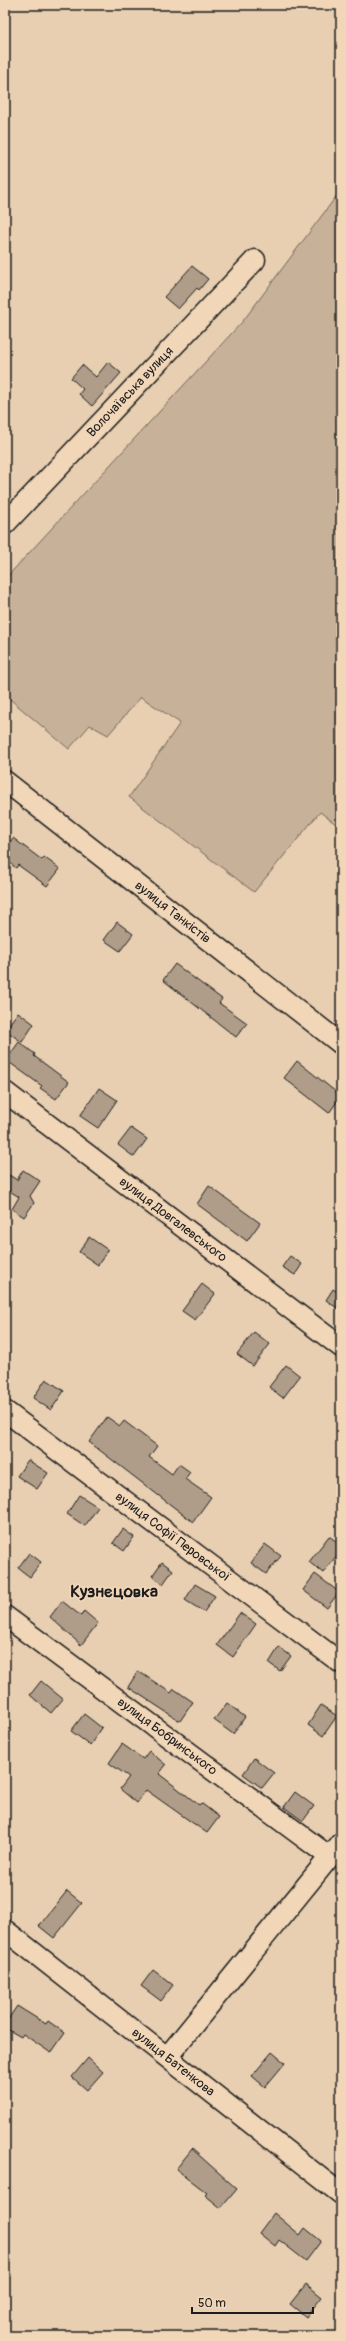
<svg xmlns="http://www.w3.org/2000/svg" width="346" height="2341" viewBox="0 0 346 2341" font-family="Pangolin,sans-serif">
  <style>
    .green { fill: #c7b199; stroke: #72665a }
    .building { fill: #af9d89; stroke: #1c1c1c }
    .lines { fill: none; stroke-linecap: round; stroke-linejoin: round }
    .minor-casing { stroke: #1c1c1c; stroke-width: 23 }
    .minor { stroke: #f1d6b8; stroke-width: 20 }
    .labels { text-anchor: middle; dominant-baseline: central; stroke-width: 3.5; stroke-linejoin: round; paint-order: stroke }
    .street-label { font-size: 13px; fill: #1c1c1c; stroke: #f1d6b8 }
    .district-label { font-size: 17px; font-weight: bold; fill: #1c1c1c; stroke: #f1d6b8 }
  </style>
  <rect width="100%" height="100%" fill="#e8cfb2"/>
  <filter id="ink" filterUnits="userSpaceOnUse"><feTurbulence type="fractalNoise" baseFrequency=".025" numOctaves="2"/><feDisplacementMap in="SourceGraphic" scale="8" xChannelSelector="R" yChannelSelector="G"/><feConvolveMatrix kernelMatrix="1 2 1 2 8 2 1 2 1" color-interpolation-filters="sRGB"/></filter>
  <g filter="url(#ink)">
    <polygon class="green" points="341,190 341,828 320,812 254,892 129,797 180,723 141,697 108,735 90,725 69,749 5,695 5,579 243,321"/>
    <g class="building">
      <polygon points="192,266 208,279 199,290 197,288 178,309 164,297"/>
      <polygon points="108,362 121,373 92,406 79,394 83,389 71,378 82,365 96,377"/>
      <polygon points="13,838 42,860 44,857 60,869 47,886 18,865 16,868 5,859 5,849"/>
      <polygon points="117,922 133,934 120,951 104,940"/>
      <polygon points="175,964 222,999 219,1003 247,1023 236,1037 163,980"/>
      <polygon points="18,1012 34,1024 22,1042 5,1030"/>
      <polygon points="19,1042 35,1054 34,1056 69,1082 56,1099 40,1088 42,1086 6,1060"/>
      <polygon points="297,1061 341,1096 329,1113 284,1078"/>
      <polygon points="99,1088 117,1100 98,1128 80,1116"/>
      <polygon points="131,1128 147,1139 134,1157 118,1145"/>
      <polygon points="23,1170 40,1181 30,1196 34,1203 24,1217 12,1209 19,1197 5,1188 5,1181 9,1175 17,1180"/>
      <polygon points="209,1186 260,1223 247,1241 197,1204"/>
      <polygon points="89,1237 108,1250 98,1265 79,1252"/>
      <polygon points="290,1256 302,1264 295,1275 282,1267"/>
      <polygon points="202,1284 215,1294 195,1320 182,1311"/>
      <polygon points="333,1289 341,1294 341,1311 326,1300"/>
      <polygon points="254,1332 270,1344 253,1366 237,1354"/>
      <polygon points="286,1365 300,1376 283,1398 269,1387"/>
      <polygon points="46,1379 64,1391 51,1410 33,1398"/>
      <polygon points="107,1417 120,1426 124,1421 157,1446 149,1457 172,1474 179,1464 190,1472 185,1479 211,1497 193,1522 89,1442"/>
      <polygon points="28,1460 48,1473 37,1489 17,1476"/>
      <polygon points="79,1495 98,1507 85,1526 67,1514"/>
      <polygon points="123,1529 134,1537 124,1551 113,1543"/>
      <polygon points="329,1536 341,1545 341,1550 323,1573 309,1562"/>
      <polygon points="265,1544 281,1556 266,1574 251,1563"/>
      <polygon points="29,1553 41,1562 30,1577 18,1568"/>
      <polygon points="162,1562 173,1570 163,1584 152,1576"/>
      <polygon points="315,1574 339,1592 327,1608 303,1590"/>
      <polygon points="195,1584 215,1596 204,1612 185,1600"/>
      <polygon points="62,1601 81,1616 84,1611 98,1623 81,1645 50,1617"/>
      <polygon points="240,1613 256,1624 233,1657 217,1645"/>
      <polygon points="279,1647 291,1656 280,1671 269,1663"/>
      <polygon points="138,1671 171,1693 174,1689 193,1702 180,1721 128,1687"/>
      <polygon points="41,1681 63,1699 51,1713 30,1695"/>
      <polygon points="227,1703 245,1717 233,1734 214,1720"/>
      <polygon points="321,1705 337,1716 323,1736 308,1725"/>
      <polygon points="84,1714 102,1728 90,1745 71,1731"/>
      <polygon points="122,1744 143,1759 149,1751 166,1765 159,1774 199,1805 201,1803 219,1817 207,1833 146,1790 137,1803 120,1789 129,1777 109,1763"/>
      <polygon points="254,1758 274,1773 262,1788 243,1774"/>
      <polygon points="295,1792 314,1806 303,1821 284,1807"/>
      <polygon points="67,1891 82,1903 54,1938 39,1926"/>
      <polygon points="153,1970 173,1985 161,2001 141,1986"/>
      <polygon points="17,2006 46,2024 48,2021 65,2033 51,2053 23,2034 21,2037 5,2028 5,2024"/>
      <polygon points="272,2052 285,2063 265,2087 252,2076"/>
      <polygon points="88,2058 103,2072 87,2090 72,2077"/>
      <polygon points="192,2149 237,2189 221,2208 205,2195 207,2193 176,2169"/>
      <polygon points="274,2213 300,2235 305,2228 321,2241 306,2261 279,2240 275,2246 259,2233"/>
      <polygon points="306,2284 322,2297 306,2317 290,2304"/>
    </g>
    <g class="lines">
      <g class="minor-casing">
        <g id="minor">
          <path id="s1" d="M5,524l250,-264"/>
          <path id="s2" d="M5,781l336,263"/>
          <path id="s3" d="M5,1092l336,255"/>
          <path id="s4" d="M5,1411l336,252"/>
          <path id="s5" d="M5,1616l325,241"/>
          <path id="s6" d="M5,1930l336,264"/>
          <polyline points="168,2056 341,1843"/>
        </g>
      </g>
      <use href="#minor" class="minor"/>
    </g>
  </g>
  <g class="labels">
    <g class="street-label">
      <text stroke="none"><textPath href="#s1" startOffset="182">Волочаївська вулиця</textPath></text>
      <text stroke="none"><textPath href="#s2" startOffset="213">вулиця Танкістів</textPath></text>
      <text stroke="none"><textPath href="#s3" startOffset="211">вулиця Довгалевського</textPath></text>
      <text stroke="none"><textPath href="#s4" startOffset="210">вулиця Софії Перовської</textPath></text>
      <text stroke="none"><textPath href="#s5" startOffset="202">вулиця Бобринського</textPath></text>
      <text stroke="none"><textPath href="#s6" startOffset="214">вулиця Батенкова</textPath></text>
    </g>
    <g class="district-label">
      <text x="114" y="1591">Кузнєцовка</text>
    </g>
  </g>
  <rect width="346" height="2341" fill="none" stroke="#f1d6b8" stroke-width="20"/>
  <rect x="10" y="10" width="326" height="2321" fill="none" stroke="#1c1c1c" stroke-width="1.5" filter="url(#ink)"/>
  <path d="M192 2307v6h121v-6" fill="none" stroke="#1c1c1c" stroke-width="2"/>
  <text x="198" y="2307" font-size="12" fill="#1c1c1c" stroke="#f1d6b8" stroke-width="3" paint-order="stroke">50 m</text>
</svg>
